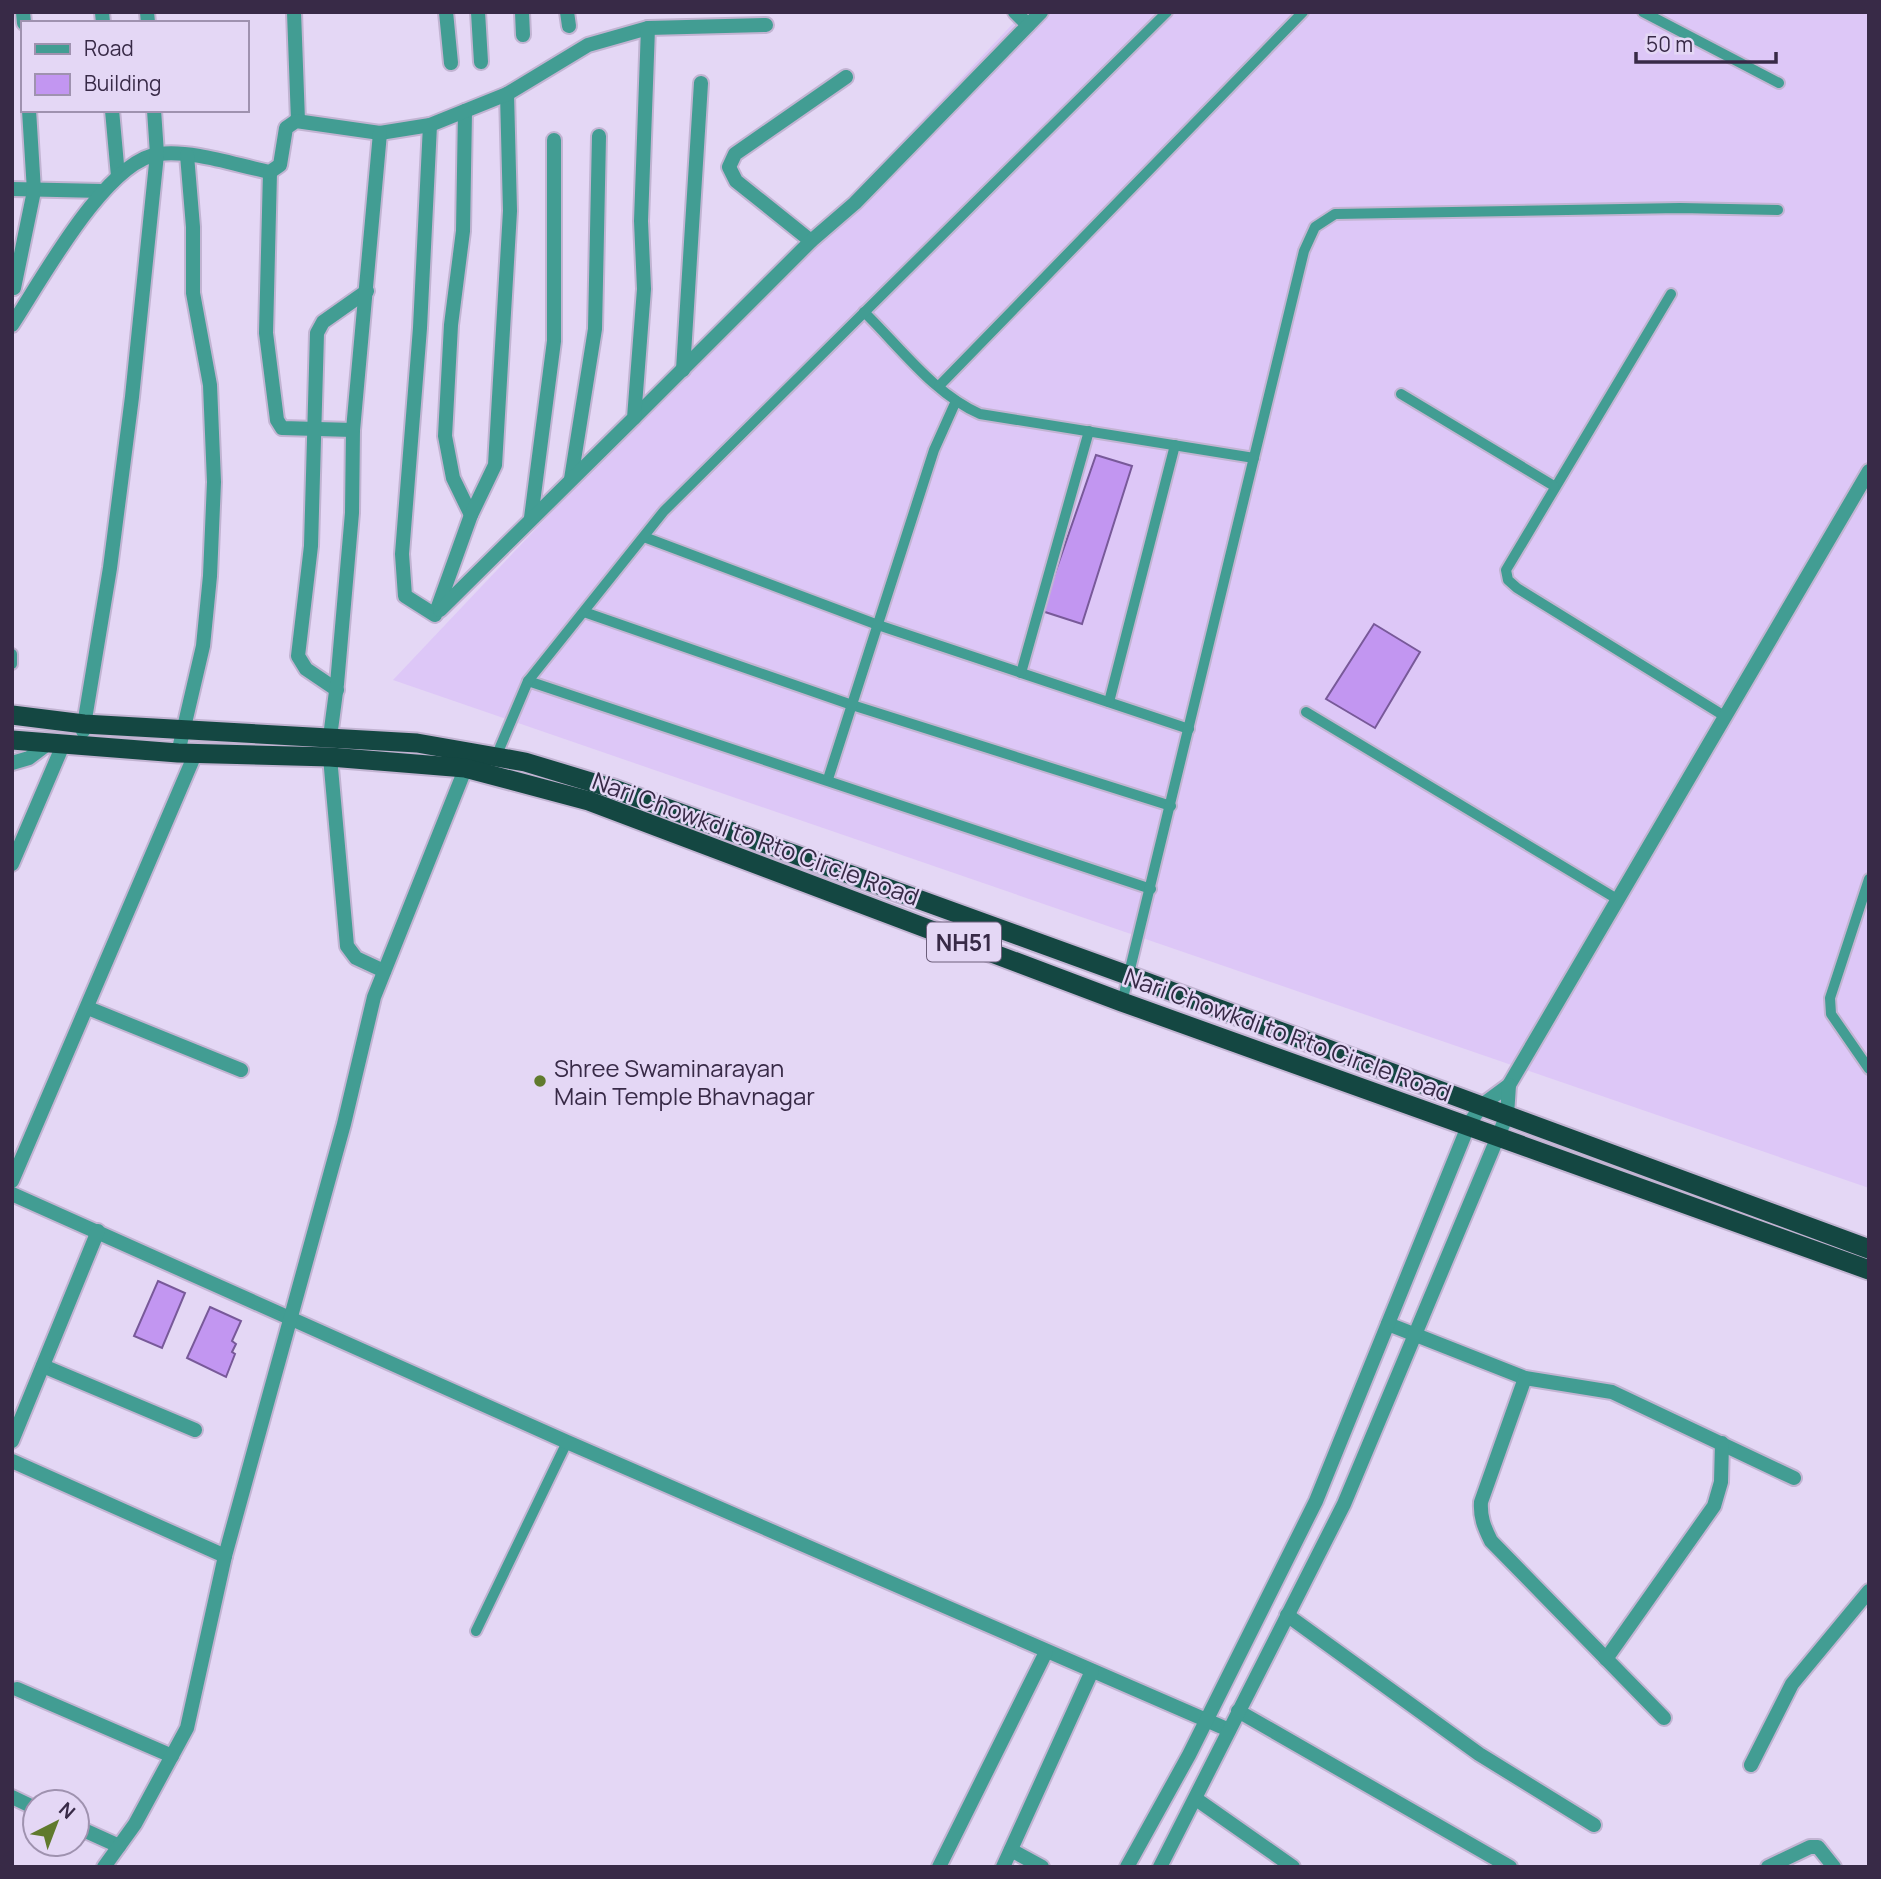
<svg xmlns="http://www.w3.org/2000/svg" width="1881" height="1879" viewBox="0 0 1881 1879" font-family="Manrope,sans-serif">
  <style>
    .built { fill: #ddc7f7 }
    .building { fill: #c296f1; stroke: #785999; stroke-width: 2 }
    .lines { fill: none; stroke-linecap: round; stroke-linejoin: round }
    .service-casing { stroke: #c2b4d2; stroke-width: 14 }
    .minor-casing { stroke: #c2b4d2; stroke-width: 18 }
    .tertiary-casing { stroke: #c2b4d2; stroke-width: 18 }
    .trunk-casing { stroke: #c2b4d2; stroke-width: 23 }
    .service { stroke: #429d93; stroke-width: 10 }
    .minor { stroke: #429d93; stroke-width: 14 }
    .tertiary { stroke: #429d93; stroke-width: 14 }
    .trunk { stroke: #144742; stroke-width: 19 }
    .poi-dot { fill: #607a2d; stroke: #e4d7f5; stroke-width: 2.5 }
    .labels { text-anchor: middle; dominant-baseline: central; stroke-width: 5; stroke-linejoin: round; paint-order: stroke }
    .shield { fill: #e4d7f5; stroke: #6c5e7b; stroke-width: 2 }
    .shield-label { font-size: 23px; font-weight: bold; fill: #382a47 }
    .street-label { font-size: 24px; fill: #382a47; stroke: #e4d7f5 }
    .poi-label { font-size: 24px; fill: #382a47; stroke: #e4d7f5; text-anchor: start }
  </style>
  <rect width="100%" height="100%" fill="#e4d7f5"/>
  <polygon class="built" points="1024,12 1869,12 1869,1188 393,680"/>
  <g class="building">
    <polygon points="1096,455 1132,466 1082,624 1042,611"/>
    <polygon points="1374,624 1420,652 1375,728 1326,699"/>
    <polygon points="158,1281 185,1293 162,1348 134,1336"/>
    <polygon points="210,1307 241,1321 232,1341 236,1344 232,1352 235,1354 226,1377 187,1358"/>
  </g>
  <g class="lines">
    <g class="service-casing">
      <g id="service">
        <polyline points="1643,12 1779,83"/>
        <polyline points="1671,294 1506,570 1508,580 1517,588 1726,717"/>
        <path d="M864,312c36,35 70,82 116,102l274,44"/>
        <polyline points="939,386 1303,12"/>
        <polyline points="1401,394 1554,486"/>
        <polyline points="644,537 878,625 1189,729"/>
        <polyline points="584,612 852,705 1171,806"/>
        <polyline points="12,654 12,664"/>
        <polyline points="1021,673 1089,431"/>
        <polyline points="528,681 1151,889"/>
        <polyline points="1109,702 1175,445"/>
        <polyline points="1306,712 1617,899"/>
        <polyline points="495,759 528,681 664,511 1167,12"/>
        <polyline points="828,779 934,450 956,401"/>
        <polyline points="1869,879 1830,998 1831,1014 1869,1069"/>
        <polyline points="1122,1002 1304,251 1315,227 1335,214 1680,208 1778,210"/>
        <polyline points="476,1631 567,1442"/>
      </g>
    </g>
    <g class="minor-casing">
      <g id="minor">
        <polyline points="23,12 24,23"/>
        <polyline points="102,12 103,23"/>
        <polyline points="147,12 148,23"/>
        <polyline points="294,12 298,121"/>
        <polyline points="446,12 451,63"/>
        <polyline points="478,12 481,62"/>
        <polyline points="522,12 523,35"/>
        <polyline points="567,12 569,26"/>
        <polyline points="1015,12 1028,25"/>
        <polyline points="112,110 118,176"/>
        <polyline points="465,111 463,231 451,325 445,436 453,478 471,515"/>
        <polyline points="430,125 420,328 402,554 405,596 435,615 471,515 495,465 510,211 507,94"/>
        <polyline points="270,172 266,333 277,420 282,428 353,430"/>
        <polyline points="12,189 102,191"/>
        <polyline points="811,241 736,181 729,167 735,154 846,77"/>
        <polyline points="14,288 34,191 29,110"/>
        <path d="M12,325c29,-44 94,-165 147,-171 35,-4 76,11 111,18l10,-7 6,-37 10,-7 84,12 50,-8 77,-31 81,-49 60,-17 118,-3"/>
        <polyline points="683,370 701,83"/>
        <polyline points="634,418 811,241 855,203 1041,12"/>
        <polyline points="571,479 595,329 599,136"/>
        <polyline points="531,518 554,341 554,140"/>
        <polyline points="440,610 634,418 644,289 641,221 648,28"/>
        <polyline points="337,690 306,669 298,656 311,546 317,333 323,322 367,291"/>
        <polyline points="83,731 110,568 132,397 157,154 154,110"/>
        <polyline points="330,737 337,684 352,513 353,430 380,133"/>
        <polyline points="178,753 203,646 210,576 214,482 210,385 193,293 193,227 187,155"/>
        <polyline points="330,757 347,946 356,958 384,971"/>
        <polyline points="12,763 29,758 49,743"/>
        <polyline points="12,864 63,745"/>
        <polyline points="88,1008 241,1070"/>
        <polyline points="12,1181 196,752"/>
        <polyline points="12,1194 567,1442 1229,1730"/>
        <polyline points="1388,1324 1525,1378 1612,1392 1794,1478"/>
        <polyline points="43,1366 195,1430"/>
        <path d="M1525,1378l-44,124c-1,15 3,25 10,39l173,177"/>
        <polyline points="12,1441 98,1231"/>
        <polyline points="12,1461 225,1556"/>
        <polyline points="1287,1615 1479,1754 1594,1825"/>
        <polyline points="1606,1659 1714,1506 1721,1482 1722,1443"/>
        <polyline points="17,1689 172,1756"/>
        <polyline points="1238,1711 1510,1867"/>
        <polyline points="1751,1765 1792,1684 1869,1591"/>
        <polyline points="12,1797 35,1808"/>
        <polyline points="1196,1799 1293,1867"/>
        <polyline points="77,1827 119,1846"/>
        <polyline points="1011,1850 1042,1867"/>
        <polyline points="939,1867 1046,1652"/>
        <polyline points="1003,1867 1092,1671"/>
        <polyline points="1768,1867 1810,1847 1818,1847 1834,1867"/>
      </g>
    </g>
    <g class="tertiary-casing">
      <g id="tertiary">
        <polyline points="104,1867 135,1824 187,1728 225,1556 344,1124 374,997 468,762"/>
        <polyline points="1127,1867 1189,1755 1316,1501 1469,1124 1482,1105 1509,1085 1869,471"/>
        <polyline points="1160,1867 1344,1504 1507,1115 1509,1085"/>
      </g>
    </g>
    <g class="trunk-casing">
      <g id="trunk">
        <polyline points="12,715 84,724 417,743 525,762 614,789 1130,976 1869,1249"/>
        <polyline points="12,740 178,753 330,757 465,768 589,801 1122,1002 1869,1270"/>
      </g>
    </g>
    <use href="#service" class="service"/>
    <use href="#minor" class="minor"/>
    <use href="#tertiary" class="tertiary"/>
    <use href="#trunk" class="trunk"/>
  </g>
  <circle class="poi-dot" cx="540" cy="1081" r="7"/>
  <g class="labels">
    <rect class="shield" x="927" y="922.5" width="74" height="39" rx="5"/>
    <g class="shield-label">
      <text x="964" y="942">NH51</text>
    </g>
    <g class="street-label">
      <text transform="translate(756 838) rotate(20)">Nari Chowkdi to Rto Circle Road</text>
      <text transform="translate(1288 1034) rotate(20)">Nari Chowkdi to Rto Circle Road</text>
    </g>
    <g class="poi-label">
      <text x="554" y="1067">Shree Swaminarayan<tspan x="554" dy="28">Main Temple Bhavnagar</tspan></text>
    </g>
  </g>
  <rect width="1881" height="1879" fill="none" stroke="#382a47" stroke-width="28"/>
  <rect x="21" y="21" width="228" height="91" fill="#e4d7f5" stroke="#9f92af" stroke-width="2"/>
  <rect x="35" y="44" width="35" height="10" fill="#429d93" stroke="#9f92af" stroke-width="2"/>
  <text x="84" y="56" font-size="21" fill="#382a47">Road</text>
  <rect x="35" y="74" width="35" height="21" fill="#c296f1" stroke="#9f92af" stroke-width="2"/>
  <text x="84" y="91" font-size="21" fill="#382a47">Building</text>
  <g transform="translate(56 1823) rotate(42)"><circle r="33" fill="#e4d7f5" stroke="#9f92af" stroke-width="2"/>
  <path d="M0-5L12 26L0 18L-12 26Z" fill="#607a2d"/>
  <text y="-10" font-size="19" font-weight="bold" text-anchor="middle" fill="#382a47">N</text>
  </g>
  <path d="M1636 52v10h140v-10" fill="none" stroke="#382a47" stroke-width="3.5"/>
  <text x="1646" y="52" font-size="21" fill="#382a47" stroke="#e4d7f5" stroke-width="5" paint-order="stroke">50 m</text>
</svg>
